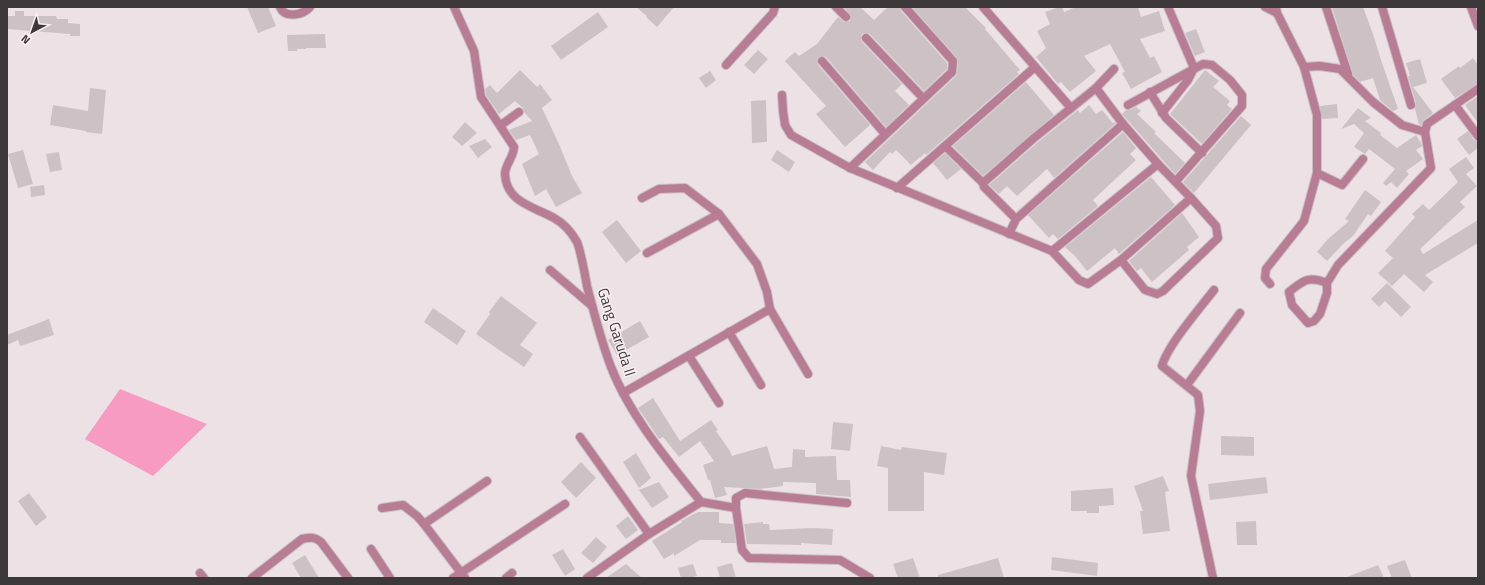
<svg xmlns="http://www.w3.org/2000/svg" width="1485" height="585" viewBox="0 0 1485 585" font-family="'Titillium Web',sans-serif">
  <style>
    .green { fill: #f79bc2 }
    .building { fill: #ccc2c6 }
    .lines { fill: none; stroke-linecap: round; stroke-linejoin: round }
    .minor-casing { stroke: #c9c0c4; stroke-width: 10 }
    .minor { stroke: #b87c95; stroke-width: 8 }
    .labels { text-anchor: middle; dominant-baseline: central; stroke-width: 3; stroke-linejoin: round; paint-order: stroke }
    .street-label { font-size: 15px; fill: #3d393a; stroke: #f9eff3 }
  </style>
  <rect width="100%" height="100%" fill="#ece2e6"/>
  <polygon class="green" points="120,389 207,424 153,476 85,439"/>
  <g class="building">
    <polygon points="247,7 268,7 276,26 258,33"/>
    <polygon points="636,7 674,7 657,27 646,17 647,16"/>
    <polygon points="846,7 860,7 874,20 888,7 900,7 901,11 947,63 947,69 924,91 870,34 865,33 862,34 861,39 862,42 902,84 895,91 909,105 886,127 826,57 823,56 819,57 817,60 818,65 870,125 845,147 816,114 826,106 785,61 795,52 799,56 817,44 838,17 844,22 850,21 851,16 845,8"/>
    <polygon points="912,7 965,7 986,28 985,29 1020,70 1017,72 1019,74 926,155 925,153 920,158 920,157 911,165 896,150 892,154 890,152 873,170 865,162 956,76 957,72 958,62 957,58"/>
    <polygon points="1059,7 1062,7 1064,12 1076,7 1138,7 1141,17 1159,11 1165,31 1140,39 1150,58 1154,56 1162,72 1131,89 1122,73 1125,72 1110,44 1084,56 1096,71 1070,92 1061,82 1058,84 1036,57 1046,48 1037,31 1050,24 1045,12"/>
    <polygon points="1332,7 1363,7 1374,37 1381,60 1398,109 1393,111 1380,100 1373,78 1360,82 1353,75"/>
    <polygon points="15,11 24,11 24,16 56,16 57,19 68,19 68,23 80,24 80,36 70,36 70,34 7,29 7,16 15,16"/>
    <polygon points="598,12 608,27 561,60 551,46"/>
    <polygon points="1196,29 1205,52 1195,56 1185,33"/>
    <polygon points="325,34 326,48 306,48 306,49 297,49 297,51 288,51 287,35"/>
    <polygon points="758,50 768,59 754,74 744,65"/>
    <polygon points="1473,58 1478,65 1478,84 1455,98 1441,79 1459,66 1460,68"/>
    <polygon points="1420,59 1427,83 1413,87 1433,113 1424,120 1421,125 1419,124 1415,109 1416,103 1408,76 1410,76 1406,63"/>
    <polygon points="520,70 537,87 540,84 552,100 542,108 559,144 572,176 582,193 556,207 546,189 535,196 522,164 539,154 530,135 516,140 509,130 532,121 524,112 523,108 515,101 499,114 486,95 485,89 490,85 497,93"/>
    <polygon points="1205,70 1219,81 1213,87 1230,101 1227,105 1232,109 1202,144 1170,114"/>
    <polygon points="710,71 716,80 706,88 699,78"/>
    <polygon points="1026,82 1054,115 983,176 953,146"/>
    <polygon points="90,88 106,90 102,134 86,132 86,131 50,125 53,105 88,111"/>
    <polygon points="1478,96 1478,123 1465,105"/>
    <polygon points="766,100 767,142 752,143 751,101"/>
    <polygon points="1337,104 1338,118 1322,119 1320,106"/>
    <polygon points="1089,105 1096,114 1102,110 1113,123 1115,122 1116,123 1054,178 1047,169 1017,196 1007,186 999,194 989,185 1038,142 1078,110 1080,113"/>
    <polygon points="1136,107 1141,111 1137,114 1156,132 1154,133 1185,163 1175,174 1122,114 1126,110 1130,110"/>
    <polygon points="1358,108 1371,118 1365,121 1381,133 1380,135 1397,148 1416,135 1421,143 1422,146 1416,150 1423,159 1406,171 1409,174 1397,188 1391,182 1386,186 1383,183 1395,169 1369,149 1365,154 1354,147 1364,133 1354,124 1341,129"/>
    <polygon points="1241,116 1251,125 1194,193 1183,182"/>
    <polygon points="465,122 477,133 462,146 452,137"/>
    <polygon points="1468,131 1474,140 1478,141 1478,148 1469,155 1457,139"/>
    <polygon points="1123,132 1136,148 1130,154 1136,160 1093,200 1098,206 1058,239 1053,234 1049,238 1028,215"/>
    <polygon points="485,139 492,147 478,158 469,146"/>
    <polygon points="23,150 33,184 18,188 8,154"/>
    <polygon points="777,150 795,162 789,172 771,160"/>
    <polygon points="59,152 62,170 50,172 46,154"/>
    <polygon points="945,153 961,169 947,180 933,163"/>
    <polygon points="1466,157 1474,168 1466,174 1477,186 1460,202 1465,207 1420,249 1423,254 1478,220 1478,243 1425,275 1433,282 1424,292 1404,274 1392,286 1378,273 1393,258 1385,251 1415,217 1412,214 1423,204 1429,210 1458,182 1449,169"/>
    <polygon points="1151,177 1175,205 1119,254 1115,248 1087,271 1075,256 1065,247"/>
    <polygon points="44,185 45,195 31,197 30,187"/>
    <polygon points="1365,190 1381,202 1371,216 1368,214 1353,236 1343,244 1327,261 1317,252 1328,239 1349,221 1345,219"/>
    <polygon points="1182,213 1199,237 1187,247 1189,250 1152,282 1141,268 1137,271 1129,261"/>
    <polygon points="617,220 641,251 626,263 602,232"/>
    <polygon points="1387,283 1411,307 1401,317 1385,301 1379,307 1371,299"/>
    <polygon points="501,296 537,323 520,345 533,354 524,367 476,334 490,314 489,312"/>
    <polygon points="433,308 466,331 457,345 424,322"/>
    <polygon points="49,319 54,335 20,346 18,340 7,345 7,335"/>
    <polygon points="640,321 649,337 617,355 608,340"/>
    <polygon points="653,398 680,441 711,420 718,430 716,431 730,451 732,456 767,446 774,469 792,467 793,449 805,450 805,457 836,456 837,480 850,480 851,497 816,494 816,483 783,482 783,486 759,489 724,487 727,495 715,498 710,480 708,480 703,465 714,461 700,441 679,457 663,437 659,439 638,408"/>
    <polygon points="833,422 853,424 850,451 831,449"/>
    <polygon points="1221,436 1254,437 1254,456 1221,455"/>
    <polygon points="881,446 901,450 902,447 947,453 944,475 924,472 924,511 888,511 888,468 877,466"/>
    <polygon points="636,453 651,478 639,488 623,462"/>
    <polygon points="581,462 596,478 576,498 561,482"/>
    <polygon points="1163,476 1169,491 1165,492 1170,531 1143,534 1140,511 1143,511 1134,486"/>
    <polygon points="1266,477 1268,493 1210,500 1208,484"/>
    <polygon points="659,482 669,497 652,508 639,490"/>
    <polygon points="1113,488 1114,505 1099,506 1099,513 1087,513 1087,511 1071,511 1071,491"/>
    <polygon points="29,493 47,517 36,526 18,501"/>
    <polygon points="698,512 719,512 719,523 733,524 736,543 721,543 721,540 700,540 674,556 674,553 664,559 652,541 682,522 681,521"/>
    <polygon points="628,516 638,530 626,539 616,526"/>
    <polygon points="1256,521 1257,545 1237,545 1236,522"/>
    <polygon points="763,522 763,524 769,524 770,530 812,528 833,529 832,545 801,543 801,545 747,544 744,524"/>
    <polygon points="596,537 607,547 593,563 581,553"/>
    <polygon points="563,549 575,569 565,576 552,555"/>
    <polygon points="305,555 319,578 301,578 292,563"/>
    <polygon points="1052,557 1098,563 1097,576 1051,570"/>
    <polygon points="913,558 920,578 898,578 893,564"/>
    <polygon points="998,558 1004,578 938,578 938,575"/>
    <polygon points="1405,560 1412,578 1392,578 1387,566"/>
    <polygon points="732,563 736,578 720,578 717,567"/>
    <polygon points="626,564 642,578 606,578"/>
    <polygon points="693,564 697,576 690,578 681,578 678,568"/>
    <polygon points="1378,565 1384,578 1347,578 1347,577"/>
  </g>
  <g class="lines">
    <g class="minor-casing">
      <g id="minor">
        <path d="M280,7c5,12 23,8 30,0"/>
        <path d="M454,7l20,44 7,46 33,50c0,10 -10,19 -9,28 2,28 30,32 49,43 9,5 18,15 23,24 4,10 8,33 10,44 7,27 14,55 24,81 19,49 58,95 90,135l35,6 6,42 7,8 91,2 30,18"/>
        <polyline points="836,7 846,17"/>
        <polyline points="983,7 1071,108"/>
        <polyline points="1265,7 1277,13"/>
        <polyline points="1326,7 1348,74"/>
        <polyline points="1382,7 1411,105"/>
        <polyline points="1471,7 1478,26"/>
        <polyline points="866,38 923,98"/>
        <polyline points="822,61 885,134"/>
        <polyline points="726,65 773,13 775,7"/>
        <polyline points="1304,67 1320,66 1340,69 1373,102 1402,125 1425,132"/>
        <polyline points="1096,88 1114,69"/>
        <polyline points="1150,92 1166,118 1202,153"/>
        <polyline points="782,95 783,111 785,125 791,135 850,168 1052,251 1079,280 1088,284 1121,260 1191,198 1158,164 1123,124"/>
        <polyline points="1128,105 1203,64 1212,65 1230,80 1242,95 1242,106 1177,180"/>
        <polyline points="1455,105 1478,136"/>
        <polyline points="1162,113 1188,80 1194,68 1168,7"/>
        <polyline points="501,125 519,112"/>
        <polyline points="945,146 983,183"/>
        <polyline points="850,168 952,72 953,61 905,7"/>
        <polyline points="1317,173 1342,185 1363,159"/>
        <polyline points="897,188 1035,67"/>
        <polyline points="642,198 659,189 685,188 719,214 757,264 767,292 770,309 808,374"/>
        <polyline points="1009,234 1016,219 1123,124 1096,88 1034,138 983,183 984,187 1016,219"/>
        <polyline points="1052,251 1158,164"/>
        <polyline points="647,253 719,214"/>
        <polyline points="1121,260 1145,290 1157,294 1163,291 1218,238 1216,226 1191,198"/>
        <polyline points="550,270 592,306"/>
        <path d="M1327,283c-19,-8 -24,-2 -38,9l3,13 16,18 6,-2 6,-7 7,-21v-10l11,-18 93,-97 -6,-36 2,-8 51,-35"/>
        <polyline points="1270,284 1265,278 1266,269 1304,221 1317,173 1317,115 1304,67 1277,13 1276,7"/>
        <polyline points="729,332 761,385"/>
        <polyline points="689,356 719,403"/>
        <polyline points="1187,385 1240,313"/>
        <polyline points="623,393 770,309"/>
        <polyline points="580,437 649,534"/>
        <polyline points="382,508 403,505 417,516 424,524 465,578"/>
        <polyline points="736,508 736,498 745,493 847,503"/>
        <polyline points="424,524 487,481"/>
        <polyline points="371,549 390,578"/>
        <polyline points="200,573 204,578"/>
        <path d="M252,578l50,-39c9,-2 13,-2 19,3l27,36"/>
        <polyline points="453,578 565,504"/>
        <polyline points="506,578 512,573"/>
        <polyline points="587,578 649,534 701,502"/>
        <path d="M1213,578l-22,-102 9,-65 -2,-16 -36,-29c5,-20 38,-58 52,-76"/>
      </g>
    </g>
    <use href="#minor" class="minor"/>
  </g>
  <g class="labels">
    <g class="street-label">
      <text transform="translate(617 332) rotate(72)">Gang Garuda II</text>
    </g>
  </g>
  <rect width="1485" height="585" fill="none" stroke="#3d393a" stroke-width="16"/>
  <g transform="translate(32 32) rotate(221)" stroke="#f9eff3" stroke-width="3" paint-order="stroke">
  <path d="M0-3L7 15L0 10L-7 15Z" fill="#3d393a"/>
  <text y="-6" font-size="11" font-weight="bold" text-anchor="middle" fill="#3d393a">N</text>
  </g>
</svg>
